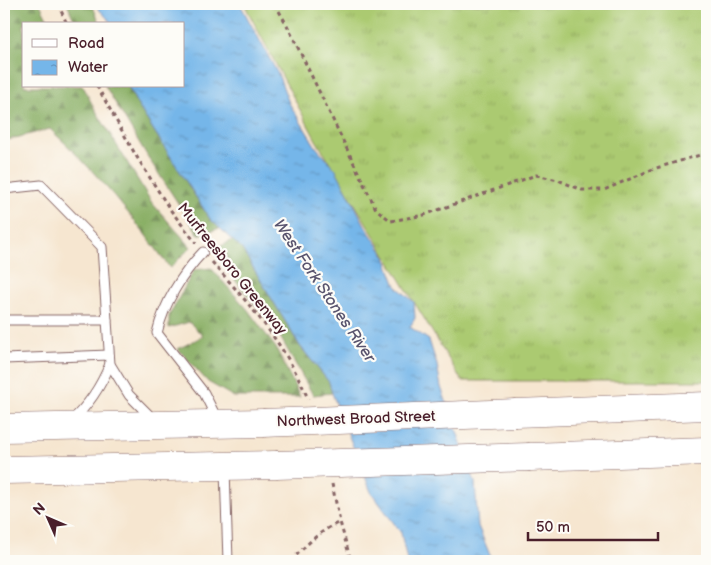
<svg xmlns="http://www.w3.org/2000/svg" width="711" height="565" viewBox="0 0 711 565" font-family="'Balsamiq Sans',sans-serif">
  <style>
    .grass { fill: url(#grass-tufts); stroke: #7a744e }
    .forest { fill: url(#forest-firs); stroke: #696647 }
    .water { fill: url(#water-ripples); stroke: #606a8a }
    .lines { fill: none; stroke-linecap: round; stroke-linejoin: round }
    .service-casing { stroke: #866565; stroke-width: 11 }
    .primary-casing { stroke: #866565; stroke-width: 29 }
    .path { stroke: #866565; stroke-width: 3; stroke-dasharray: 4 4; stroke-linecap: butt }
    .service { stroke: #fff; stroke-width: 9 }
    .primary { stroke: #fff; stroke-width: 28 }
    .primary-bridge-casing { stroke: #866565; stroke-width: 29; stroke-linecap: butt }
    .primary-bridge { stroke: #fff; stroke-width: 28 }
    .labels { text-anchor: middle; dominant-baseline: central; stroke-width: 4.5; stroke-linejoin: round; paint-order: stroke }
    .street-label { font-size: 15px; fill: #4a1f2b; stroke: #fdfcf7 }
    .water-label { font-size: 16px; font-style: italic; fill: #59546e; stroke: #fdfcf7 }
  </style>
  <defs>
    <pattern id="grass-tufts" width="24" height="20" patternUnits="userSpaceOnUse" patternTransform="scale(1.25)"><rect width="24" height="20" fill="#abca71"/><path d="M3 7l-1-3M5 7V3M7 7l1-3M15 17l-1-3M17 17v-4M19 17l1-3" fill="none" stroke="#95ad62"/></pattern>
    <pattern id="forest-firs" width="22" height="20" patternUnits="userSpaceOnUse" patternTransform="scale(1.25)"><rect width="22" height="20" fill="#88ae63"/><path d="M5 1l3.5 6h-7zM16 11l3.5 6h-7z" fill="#718d52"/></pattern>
    <pattern id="water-ripples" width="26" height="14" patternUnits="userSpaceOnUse" patternTransform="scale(1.25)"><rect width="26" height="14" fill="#75b6e9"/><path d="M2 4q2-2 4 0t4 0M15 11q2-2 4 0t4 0" fill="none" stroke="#6293bd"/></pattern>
  </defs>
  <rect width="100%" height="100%" fill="#fdfcf7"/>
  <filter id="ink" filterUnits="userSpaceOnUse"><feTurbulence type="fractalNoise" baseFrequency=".02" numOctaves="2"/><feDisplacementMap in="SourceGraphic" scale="10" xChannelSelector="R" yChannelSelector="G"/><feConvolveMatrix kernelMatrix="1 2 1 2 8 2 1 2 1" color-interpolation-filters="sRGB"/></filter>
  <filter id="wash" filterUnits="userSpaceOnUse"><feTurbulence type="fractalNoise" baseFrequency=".0096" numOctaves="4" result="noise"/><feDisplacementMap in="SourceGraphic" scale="20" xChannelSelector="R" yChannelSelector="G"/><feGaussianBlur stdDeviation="1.12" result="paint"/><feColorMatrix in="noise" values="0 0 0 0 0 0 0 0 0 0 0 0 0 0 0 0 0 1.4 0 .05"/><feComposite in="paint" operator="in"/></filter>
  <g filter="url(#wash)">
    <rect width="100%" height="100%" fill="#f6e6d0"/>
    <polygon class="grass" points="244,4 707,4 707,381 462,381 316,140"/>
    <g class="forest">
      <path d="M4,4h36l10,20h-26v62h59l10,20 59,97 39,44 -21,21c-36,-50 -75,-98 -120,-139l-46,12z"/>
      <polygon points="67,4 92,4 100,24 76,24"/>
      <polygon points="105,86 128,86 137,104 210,219 220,228 199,235 151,162"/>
      <polygon points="233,240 242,249 300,346 329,382 332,393 313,395 278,333 230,274 217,248"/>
      <polygon points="211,268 248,310 276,348 300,397 234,397 208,382 178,349 203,336 189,322 169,328 169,316 194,270"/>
    </g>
    <polygon class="water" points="94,4 240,4 278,74 289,103 316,147 336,170 367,229 384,254 396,286 414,302 415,318 410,327 429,340 437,365 441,387 475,482 478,526 492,560 494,561 407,561 401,533 371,492 332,393 329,382 300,346 242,249 210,219 137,104 128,86 184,86 184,24 110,24 109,20"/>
  </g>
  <g filter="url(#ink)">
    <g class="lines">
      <g class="service-casing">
        <g id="service">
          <polyline points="4,189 41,185 102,247 110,364 129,395 153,419"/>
          <path d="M203,252c-21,22 -39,51 -46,81l47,60 13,26"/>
          <polyline points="4,320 107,320"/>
          <polyline points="4,359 109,355"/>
          <path d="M71,421c18,-16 30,-35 39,-57"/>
          <polyline points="225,469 228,561"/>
        </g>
      </g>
      <g class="primary-casing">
        <g id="primary">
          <polyline points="516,413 707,406"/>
          <polyline points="4,428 263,423"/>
          <polyline points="530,457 707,451"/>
          <polyline points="4,470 276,465"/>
        </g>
      </g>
      <g class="path">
        <polyline points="58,4 67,24"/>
        <polyline points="275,4 287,25 376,209 391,221 424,215 536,175 558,180 582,190 604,190 653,169 707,153"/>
        <polyline points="97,86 135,154 169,208 196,243"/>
        <path d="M212,262c37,42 75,84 96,137"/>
        <polyline points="332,484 340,522 351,561"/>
        <path d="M291,561c15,-16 28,-30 49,-39"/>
      </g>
      <use href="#service" class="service"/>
      <use href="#primary" class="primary"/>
      <g class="primary-bridge-casing">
        <g id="primary-bridge">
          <polyline points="263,423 516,413"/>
          <polyline points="276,465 530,457"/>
        </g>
      </g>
      <use href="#primary-bridge" class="primary-bridge"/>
    </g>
  </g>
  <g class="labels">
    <g class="street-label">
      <text transform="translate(232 269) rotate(51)">Murfreesboro Greenway</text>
      <text transform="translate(356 419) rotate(-2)">Northwest Broad Street</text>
    </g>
    <g class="water-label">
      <text transform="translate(324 291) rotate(56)">West Fork Stones River</text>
    </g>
  </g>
  <rect width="711" height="565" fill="none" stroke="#fdfcf7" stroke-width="20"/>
  <rect x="22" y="22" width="162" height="65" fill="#fdfcf7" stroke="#b5a4a5"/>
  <rect x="32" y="39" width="25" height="8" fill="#ffffff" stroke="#b5a4a5"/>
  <text x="68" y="48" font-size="15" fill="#4a1f2b">Road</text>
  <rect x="32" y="60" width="25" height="15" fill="url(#water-ripples)" stroke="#b5a4a5"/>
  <text x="68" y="72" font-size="15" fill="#4a1f2b">Water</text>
  <g transform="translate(48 518) rotate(315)" stroke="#fdfcf7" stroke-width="4" paint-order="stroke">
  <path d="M0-4L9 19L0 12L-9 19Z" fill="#4a1f2b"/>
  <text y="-8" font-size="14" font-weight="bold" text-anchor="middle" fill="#4a1f2b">N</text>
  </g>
  <path d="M528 532v8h130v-8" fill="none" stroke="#4a1f2b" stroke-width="2.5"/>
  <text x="536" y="532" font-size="15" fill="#4a1f2b" stroke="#fdfcf7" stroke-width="4" paint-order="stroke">50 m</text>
</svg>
